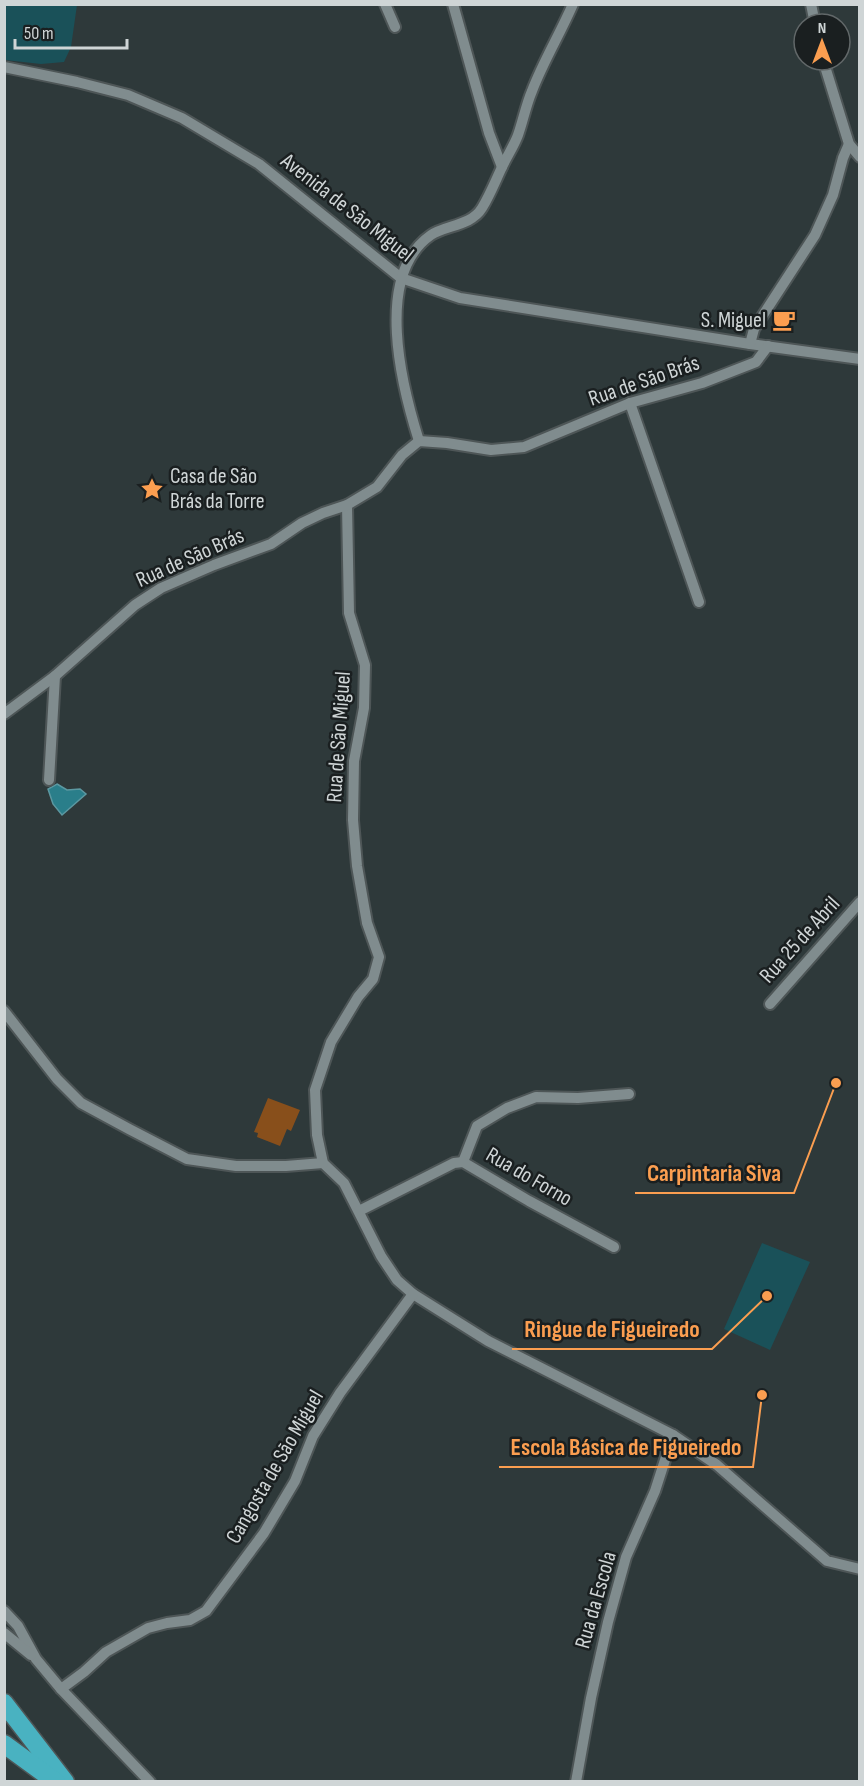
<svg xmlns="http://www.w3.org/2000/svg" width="864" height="1786" viewBox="0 0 864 1786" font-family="'Sofia Sans Condensed',sans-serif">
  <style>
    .green { fill: #1a5159 }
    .water { fill: #2a7e8a; stroke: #5c98a1; stroke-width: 1.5 }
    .building { fill: #884f1b }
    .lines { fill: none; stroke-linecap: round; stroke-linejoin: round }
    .minor-casing { stroke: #4e5657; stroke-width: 14 }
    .highway-casing { stroke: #4e5657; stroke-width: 21 }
    .minor { stroke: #808c8e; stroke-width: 10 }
    .highway { stroke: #49b2c1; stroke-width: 18 }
    .labels { text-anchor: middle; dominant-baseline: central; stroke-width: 5; stroke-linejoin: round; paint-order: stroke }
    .street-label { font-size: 22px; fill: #cfd5d6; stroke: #1a1f20 }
    .poi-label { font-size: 22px; fill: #cfd5d6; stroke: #1a1f20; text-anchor: end }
    .leader { fill: none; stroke: #fb9e50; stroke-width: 2 }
    .callout-dot { fill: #fb9e50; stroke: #1a1f20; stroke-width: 2 }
    .callout-label { font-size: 24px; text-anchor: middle; font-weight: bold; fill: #fb9e50; stroke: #1a1f20; stroke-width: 5; stroke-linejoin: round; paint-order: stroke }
  </style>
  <rect width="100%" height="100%" fill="#2e393a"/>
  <g class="green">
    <polygon points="5,4 77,5 71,47 64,62 41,64 5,60"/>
    <polygon points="762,1243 810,1262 770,1350 724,1329"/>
  </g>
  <polygon class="water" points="57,784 67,790 80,789 86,794 62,815 53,804 48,789"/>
  <polygon class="building" points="268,1098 300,1110 291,1131 287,1129 280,1146 257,1137 258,1133 254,1132"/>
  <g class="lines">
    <g class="minor-casing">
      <g id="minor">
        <polyline points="385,4 395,27"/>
        <polyline points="453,4 489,133 502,167"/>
        <polyline points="811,4 815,24"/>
        <polyline points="823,60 849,144 860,157"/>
        <polyline points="4,67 77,82 128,95 182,118 259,164 401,278 460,298 750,344 860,359"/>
        <polyline points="750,344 754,329 815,235 833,195 843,158 849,144"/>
        <polyline points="630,403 699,602"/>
        <path d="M419,441c-17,-54 -46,-166 12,-206 15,-10 40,-9 51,-27 8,-13 13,-26 20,-41 5,-11 12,-21 16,-32 5,-14 8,-30 14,-44 11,-29 28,-57 41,-87"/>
        <polyline points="347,505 349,613 365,665 364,708 354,761 353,820 357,866 367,923 379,957 373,979 358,997 331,1042 315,1090 317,1135 323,1163 344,1183 381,1256 397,1280 413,1294 488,1341 673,1435 717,1465 827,1561 860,1569"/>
        <polyline points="4,714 55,676 135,605 161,588 214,565 271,544 302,523 323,513 347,505 377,487 402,455 419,441 447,443 491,450 524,447 630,403 702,383 756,362 768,346"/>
        <polyline points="49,780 55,676"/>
        <polyline points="770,1004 860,902"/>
        <polyline points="4,1011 57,1079 81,1103 129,1129 187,1159 236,1166 286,1166 323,1163"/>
        <polyline points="463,1162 477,1126 507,1108 536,1097 578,1098 629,1094"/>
        <polyline points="359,1211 454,1163 463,1162 529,1201 614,1247"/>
        <polyline points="4,1611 18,1626 36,1659 61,1689 150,1782"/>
        <polyline points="4,1633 31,1655"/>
        <polyline points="61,1689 84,1672 106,1652 148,1628 167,1623 190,1620 206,1611 264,1533 295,1481 313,1436 340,1393 413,1294"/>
        <polyline points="576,1782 591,1698 608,1622 626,1557 655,1491 673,1435"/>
      </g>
    </g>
    <g class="highway-casing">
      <g id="highway">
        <polyline points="4,1703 65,1782"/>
        <polyline points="4,1744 56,1782"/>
      </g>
    </g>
    <use href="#minor" class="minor"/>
    <use href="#highway" class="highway"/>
  </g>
  <defs>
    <g id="cafe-bare" transform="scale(1.8)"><path d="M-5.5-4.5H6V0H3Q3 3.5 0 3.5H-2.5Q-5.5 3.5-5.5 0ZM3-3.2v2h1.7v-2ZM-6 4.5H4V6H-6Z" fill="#fb9e50" stroke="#1a1f20" stroke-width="2.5" paint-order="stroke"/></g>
    <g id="sight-bare" transform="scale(1.8)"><path d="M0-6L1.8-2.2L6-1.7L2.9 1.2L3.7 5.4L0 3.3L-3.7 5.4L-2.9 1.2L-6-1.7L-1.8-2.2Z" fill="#fb9e50" stroke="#1a1f20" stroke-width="2.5" paint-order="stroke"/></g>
  </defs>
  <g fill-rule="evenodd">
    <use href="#cafe-bare" x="784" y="320"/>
    <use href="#sight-bare" x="152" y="489"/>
  </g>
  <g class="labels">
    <g class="street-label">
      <text transform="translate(347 208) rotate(38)">Avenida de São Miguel</text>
      <text transform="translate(644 381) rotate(-19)">Rua de São Brás</text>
      <text transform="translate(190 558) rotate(-24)">Rua de São Brás</text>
      <text transform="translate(339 737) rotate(-86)">Rua de São Miguel</text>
      <text transform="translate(800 940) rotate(-48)">Rua 25 de Abril</text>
      <text transform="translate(529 1177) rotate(30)">Rua do Forno</text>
      <text transform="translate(275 1467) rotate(-60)">Cangosta de São Miguel</text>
      <text transform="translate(596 1600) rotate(-74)">Rua da Escola</text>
    </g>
    <g class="poi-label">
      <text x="766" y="320">S. Miguel</text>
      <text x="170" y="476" text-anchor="start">Casa de São<tspan x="170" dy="25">Brás da Torre</tspan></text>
    </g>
  </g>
  <path class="leader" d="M836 1083L794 1193H635M767 1296L712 1349H512M762 1395L753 1467H499"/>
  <g class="callout-dot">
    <circle cx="836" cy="1083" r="6"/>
    <circle cx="767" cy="1296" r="6"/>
    <circle cx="762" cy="1395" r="6"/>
  </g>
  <g class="callout-label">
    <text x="714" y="1181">Carpintaria Siva</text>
    <text x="612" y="1337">Ringue de Figueiredo</text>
    <text x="626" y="1455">Escola Básica de Figueiredo</text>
  </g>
  <rect width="864" height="1786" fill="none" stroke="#cfd5d6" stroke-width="12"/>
  <g transform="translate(822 42)"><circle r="28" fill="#1a1f20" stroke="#626869" stroke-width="1.5"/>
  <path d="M0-4.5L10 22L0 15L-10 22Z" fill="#fb9e50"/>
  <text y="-9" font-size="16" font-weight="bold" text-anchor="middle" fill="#cfd5d6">N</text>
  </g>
  <path d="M15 39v9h112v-9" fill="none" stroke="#cfd5d6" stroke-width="3"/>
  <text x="24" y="39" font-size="18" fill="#cfd5d6" stroke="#1a1f20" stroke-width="4.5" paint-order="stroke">50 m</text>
</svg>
